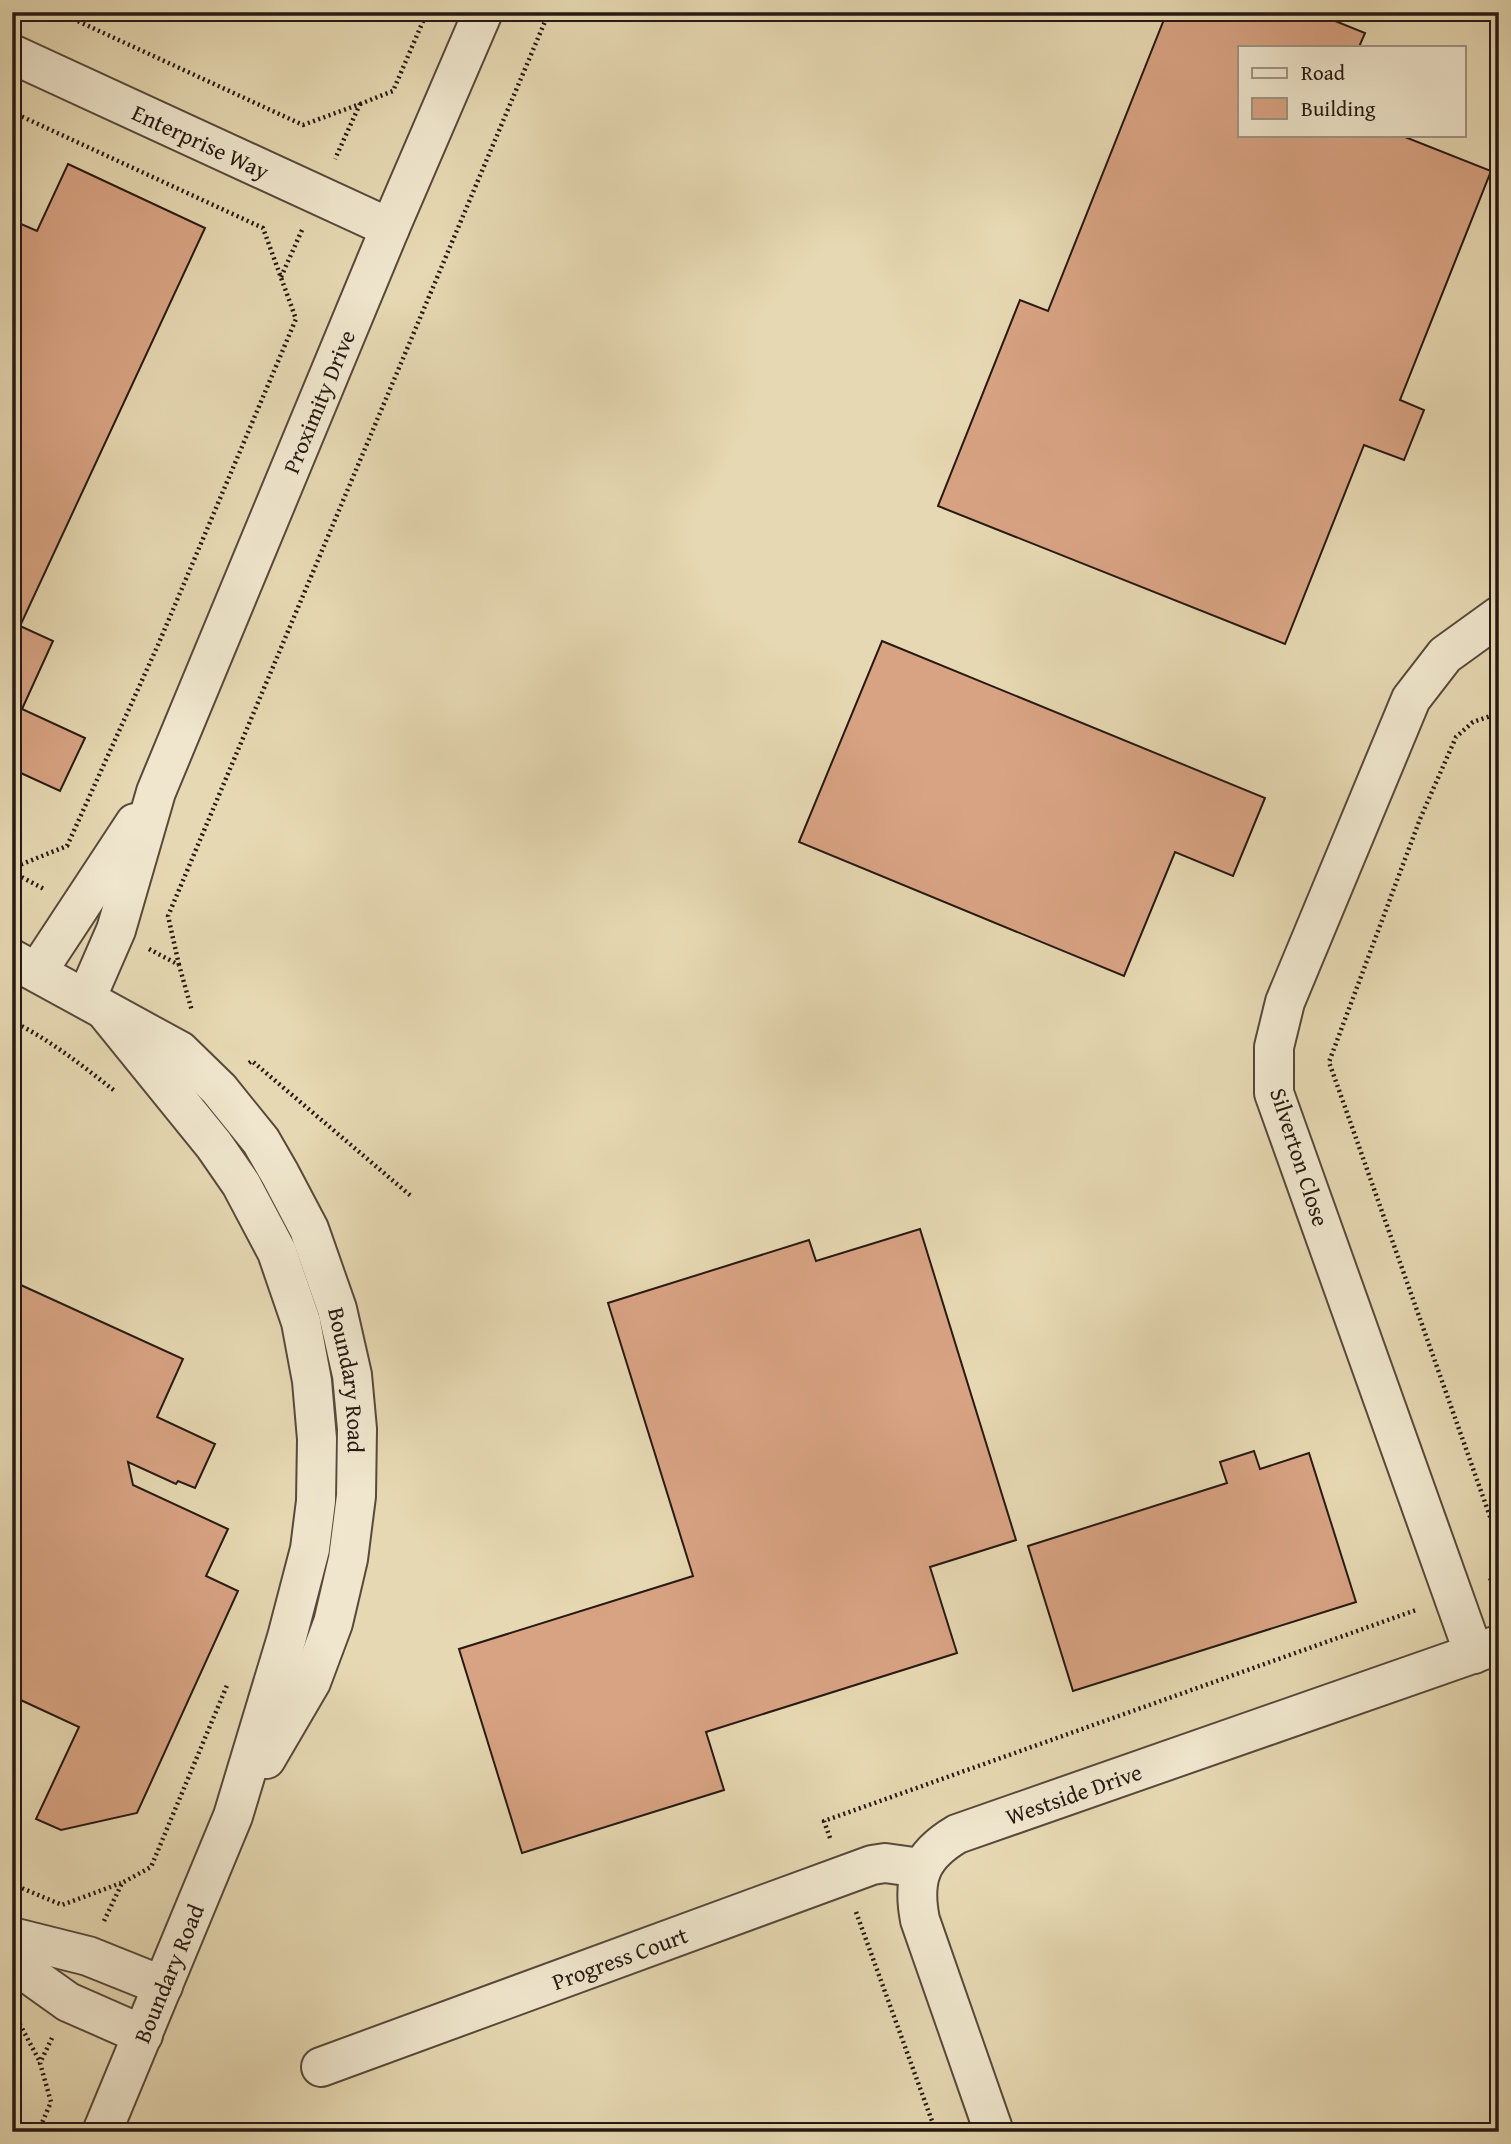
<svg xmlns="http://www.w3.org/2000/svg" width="1511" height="2144" viewBox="0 0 1511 2144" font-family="'Gentium Book Plus',serif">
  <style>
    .building { fill: #d8a383; stroke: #271913; stroke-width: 2 }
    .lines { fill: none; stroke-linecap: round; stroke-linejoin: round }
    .street-casing { stroke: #57493b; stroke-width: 42 }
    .path { stroke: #271913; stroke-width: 4.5; stroke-dasharray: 2 3.5; stroke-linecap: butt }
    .street { stroke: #efe6cd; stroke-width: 38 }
    .labels { text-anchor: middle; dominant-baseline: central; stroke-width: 7; stroke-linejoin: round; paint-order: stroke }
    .street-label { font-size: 23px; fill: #271913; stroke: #efe6cd }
  </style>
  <rect width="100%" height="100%" fill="#e6d8b2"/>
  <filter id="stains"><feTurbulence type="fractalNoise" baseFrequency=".00286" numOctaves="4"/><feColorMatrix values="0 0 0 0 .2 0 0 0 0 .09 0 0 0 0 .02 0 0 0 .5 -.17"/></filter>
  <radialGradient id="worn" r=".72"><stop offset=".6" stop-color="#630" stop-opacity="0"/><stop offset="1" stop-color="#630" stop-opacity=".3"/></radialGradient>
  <g class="building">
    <polygon points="1167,12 1313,12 1365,33 1359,47 1240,47 1240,135 1400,135 1491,171 1400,400 1424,410 1404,460 1364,445 1285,644 938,506 1020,300 1048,311"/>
    <polygon points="68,164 205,228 20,626 53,641 22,709 85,738 60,791 12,769 12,220 37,231"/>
    <polygon points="882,641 1265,798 1233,876 1175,852 1124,976 799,842"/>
    <polygon points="12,1224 19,1227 12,1241"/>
    <polygon points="920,1229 1016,1540 930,1567 957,1653 706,1732 724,1790 522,1853 459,1649 693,1576 608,1303 809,1240 816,1261"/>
    <polygon points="12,1281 183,1359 157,1417 215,1444 195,1488 178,1481 176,1484 128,1462 133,1485 228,1529 206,1576 238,1591 137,1813 61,1830 36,1819 79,1727 12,1696"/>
    <polygon points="1254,1451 1260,1469 1309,1453 1356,1602 1073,1691 1028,1546 1227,1483 1220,1462"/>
  </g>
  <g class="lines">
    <g class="street-casing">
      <g id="street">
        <path id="s1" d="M12,54l378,174"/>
        <path id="s2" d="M12,959l168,92 39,38 42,52 19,33 29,55 28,80 15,66 5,54 -1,67 -8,63 -15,64 -22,59 -45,77"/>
        <polyline points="37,972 135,823"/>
        <path id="s3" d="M86,999l30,-69 40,-138 234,-564 93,-216"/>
        <polyline points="1474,1654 1274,1093 1274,1047 1285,1002 1411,699 1445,655 1499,616"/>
        <polyline points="12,1937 88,1956 163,1986"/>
        <polyline points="12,1962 68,2002 143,2035"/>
        <path id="s4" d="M321,2067l551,-202 13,-2 36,5"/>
        <path id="s5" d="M102,2132l131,-316 54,-179 23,-88 6,-48 1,-62 -5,-58 -11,-59 -24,-70 -36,-68 -27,-39 -107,-132"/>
        <path id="s6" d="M994,2132l-74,-212c-8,-41 0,-64 37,-86l541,-189"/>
      </g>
    </g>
    <g class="path">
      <polyline points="58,12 303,125 360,104 335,159"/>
      <polyline points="360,104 393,91 427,12"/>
      <polyline points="12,112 263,228 296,319 158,645 67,846 12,868"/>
      <polyline points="281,277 302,230"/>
      <polyline points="1499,713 1473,722 1456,737 1420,819 1329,1062 1499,1542"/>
      <polyline points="12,872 44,889"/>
      <polyline points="149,949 179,965 192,1011"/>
      <polyline points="179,965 168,916 549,12"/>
      <path d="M12,1021c38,19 71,45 104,71"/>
      <polyline points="249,1063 252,1061 411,1196"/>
      <polyline points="1489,1581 1499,1576"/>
      <polyline points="830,1838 824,1821 1416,1610"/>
      <polyline points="12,1884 62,1905 121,1883"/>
      <polyline points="856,1912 936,2132"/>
      <polyline points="104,1921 122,1883 151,1867 228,1683"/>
      <polyline points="13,2016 16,2017 40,2062"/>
      <polyline points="38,2132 51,2102 40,2063 52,2038"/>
    </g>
    <use href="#street" class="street"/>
  </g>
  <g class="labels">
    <g class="street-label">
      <text stroke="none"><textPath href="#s1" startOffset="208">Enterprise Way</textPath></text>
      <text stroke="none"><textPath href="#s3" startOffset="642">Proximity Drive</textPath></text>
      <text transform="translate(1300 1157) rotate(72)">Silverton Close</text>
      <text stroke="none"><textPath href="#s2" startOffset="570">Boundary Road</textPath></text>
      <text stroke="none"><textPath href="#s6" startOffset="450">Westside Drive</textPath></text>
      <text stroke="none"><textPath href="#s4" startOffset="318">Progress Court</textPath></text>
      <text stroke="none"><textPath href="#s5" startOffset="172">Boundary Road</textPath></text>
    </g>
  </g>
  <rect width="1511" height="2144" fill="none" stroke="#e6d8b2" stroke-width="42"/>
  <rect x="14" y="14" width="1483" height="2116" fill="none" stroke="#271913" stroke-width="3.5"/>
  <rect x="21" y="21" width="1469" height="2102" fill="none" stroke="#271913" stroke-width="2"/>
  <rect x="1238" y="46" width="228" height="91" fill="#efe6cd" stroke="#9f9483" stroke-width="2"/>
  <rect x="1252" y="68" width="35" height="10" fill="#efe6cd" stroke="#9f9483" stroke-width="2"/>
  <text x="1301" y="80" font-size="21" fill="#271913">Road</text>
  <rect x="1252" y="98" width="35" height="21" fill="#d8a383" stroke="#9f9483" stroke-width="2"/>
  <text x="1301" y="116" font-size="21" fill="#271913">Building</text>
  <rect width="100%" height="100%" filter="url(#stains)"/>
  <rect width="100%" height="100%" fill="url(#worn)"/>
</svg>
